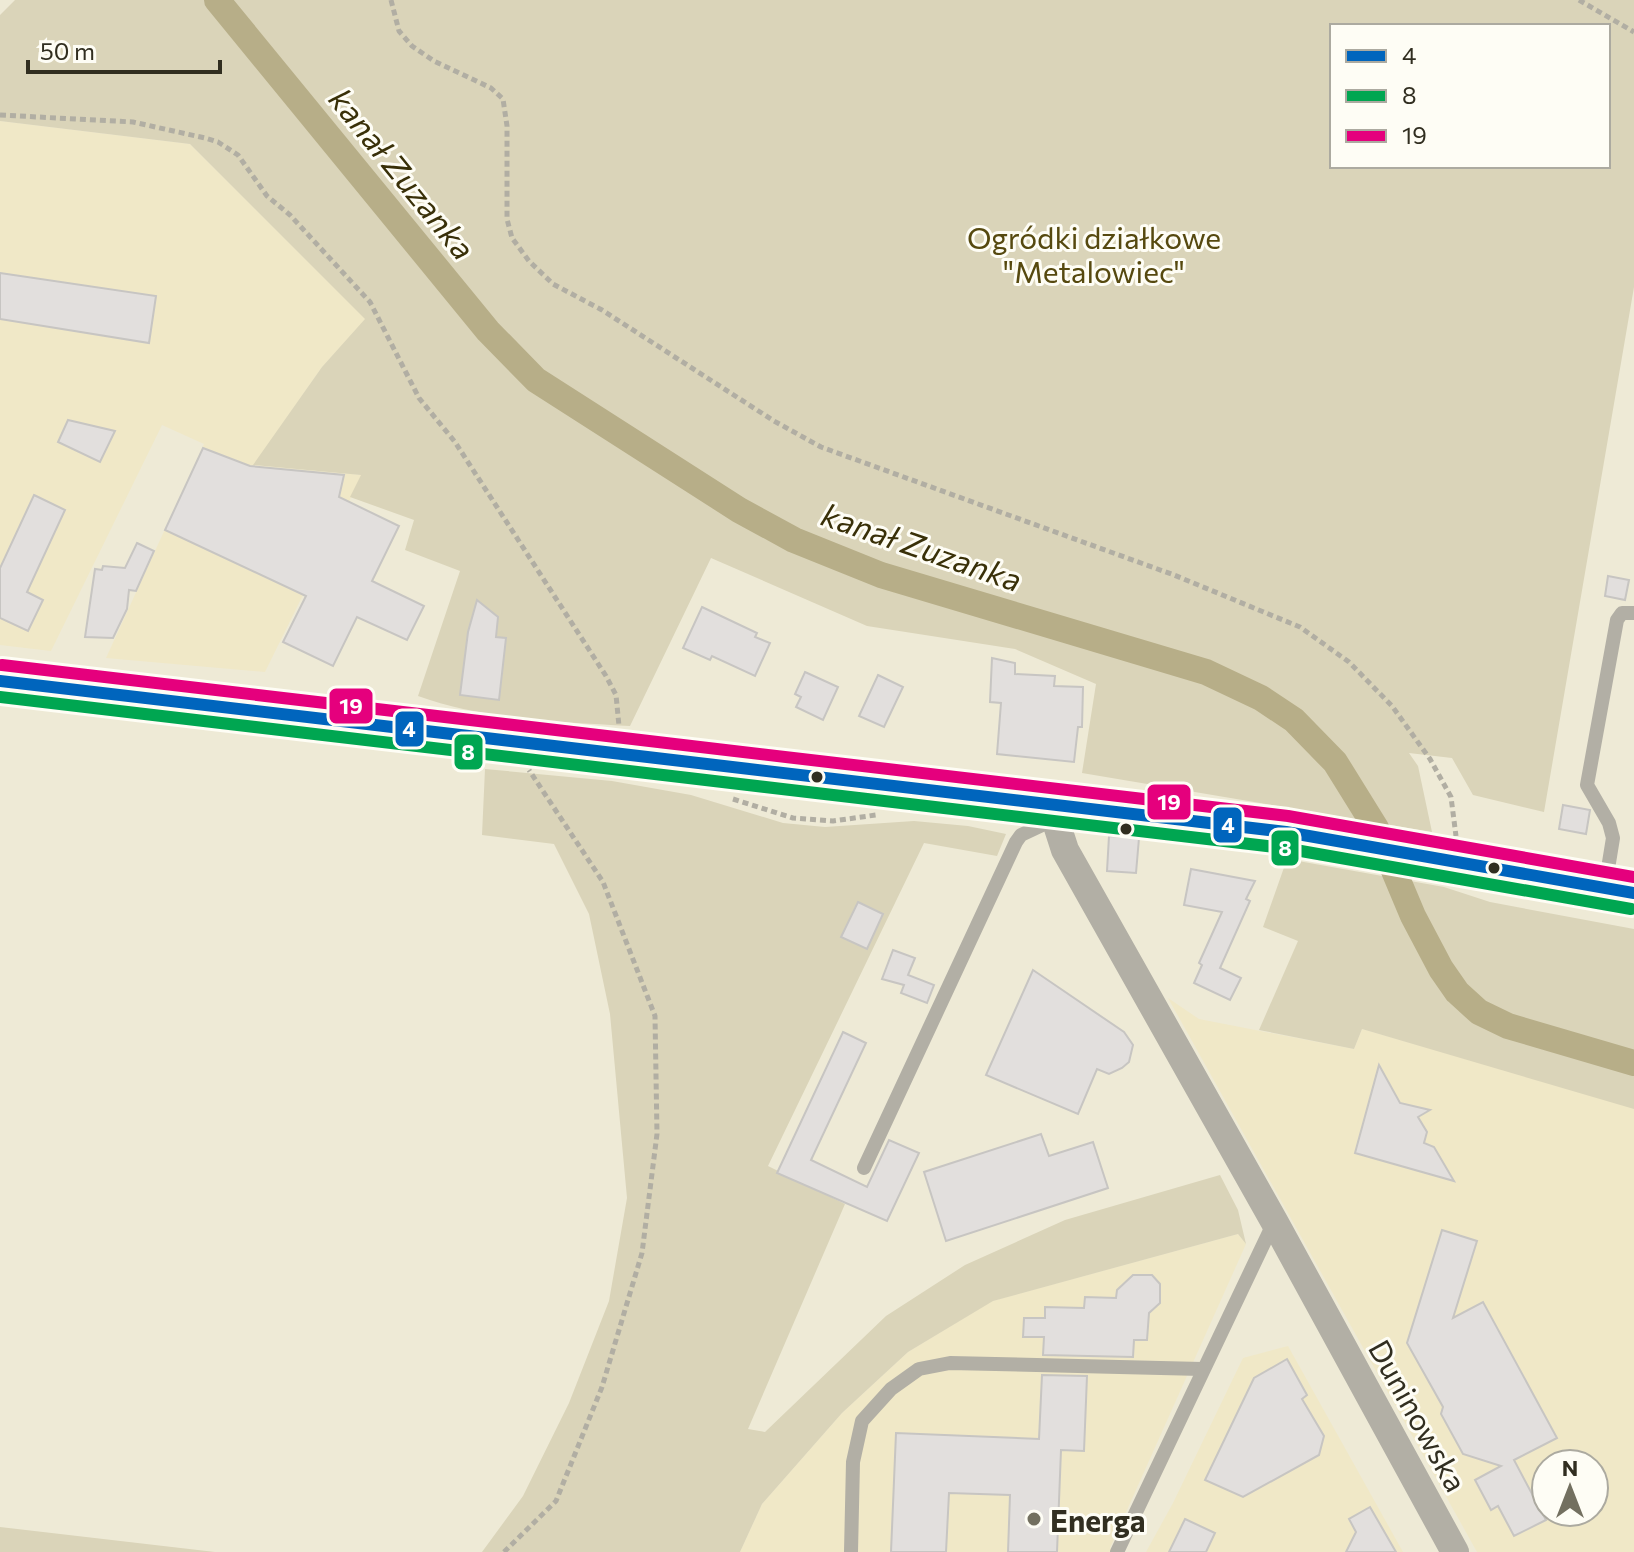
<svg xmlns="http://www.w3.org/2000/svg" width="1634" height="1552" viewBox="0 0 1634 1552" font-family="Commissioner,sans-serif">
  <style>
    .built { fill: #f0e8c7; fill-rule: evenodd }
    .green { fill: #dad4b9; fill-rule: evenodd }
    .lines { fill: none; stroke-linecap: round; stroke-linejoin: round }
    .canal { stroke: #b7ae88; stroke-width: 26 }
    .building { fill: #e2dfdd; stroke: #c7c5c2; stroke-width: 2 }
    .path { stroke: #b1aea3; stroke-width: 5; stroke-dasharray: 6 4; stroke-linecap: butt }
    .service { stroke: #b2afa5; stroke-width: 14 }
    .minor { stroke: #b2afa5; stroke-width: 28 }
    .tertiary { stroke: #b2afa5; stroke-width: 34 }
    .bus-1-casing { stroke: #fefdf5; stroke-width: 18 }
    .bus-2-casing { stroke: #fefdf5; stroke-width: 18 }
    .bus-3-casing { stroke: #fefdf5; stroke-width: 18 }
    .bus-1 { stroke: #0065bd; stroke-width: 12 }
    .bus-2 { stroke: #00a651; stroke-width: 12 }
    .bus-3 { stroke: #e5007d; stroke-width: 12 }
    .bus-dot { fill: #312e20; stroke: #fefdf5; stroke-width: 3 }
    .poi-dot { fill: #737060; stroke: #fefdf5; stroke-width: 3 }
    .labels { text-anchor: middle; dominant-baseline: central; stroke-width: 6; stroke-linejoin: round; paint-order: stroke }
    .park-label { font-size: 30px; fill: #56490f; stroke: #fefdf5 }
    .street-label { font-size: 30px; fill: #312e20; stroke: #fefdf5 }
    .poi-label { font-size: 30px; font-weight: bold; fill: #312e20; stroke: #fefdf5; text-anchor: start }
    .water-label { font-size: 32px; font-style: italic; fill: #393008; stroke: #fefdf5 }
    .line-badge { stroke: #fefdf5; stroke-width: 3 }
    .badge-label { font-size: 22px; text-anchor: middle; font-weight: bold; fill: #fff }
  </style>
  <rect width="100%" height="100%" fill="#eeead6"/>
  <g class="built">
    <polygon points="0,121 190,144 366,319 322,367 254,465 362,475 265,672 106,658 204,444 162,425 51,651 0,645"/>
    <path d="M1168,998l31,21 155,30 8,-20 272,78v445h-157zM1546,1464h48v48h-48z"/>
    <polygon points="1238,1234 1246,1244 1110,1548 1118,1552 740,1552 762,1504 842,1413 908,1352 992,1301"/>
    <polygon points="1288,1346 1403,1552 1146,1552 1173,1503 1243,1358"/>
  </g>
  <g class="green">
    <path d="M15,0h1619v287l-90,525 -71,-17 -21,-37 -43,-5 9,13 14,66 -350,-59 14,-89 -81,-35 -148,-23 -156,-68 -81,168c-71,-4 -145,-6 -212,-30l42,-125 -55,-21 9,-30 -64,-23 11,-22 -108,-10 69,-98 43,-48 -175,-175 -190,-23v-106zM1332,26h276v140h-276z"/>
    <polygon points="485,769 612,781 691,795 783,823 825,827 914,821 968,826 1006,834 997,856 924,843 768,1166 845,1204 748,1429 765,1432 886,1316 965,1265 1065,1220 1220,1175 1238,1210 1246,1244 1238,1234 993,1301 908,1352 842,1413 762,1504 740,1552 482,1552 523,1496 569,1403 609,1301 627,1198 610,1014 589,914 554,844 482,835"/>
    <polygon points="1287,859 1444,887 1490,902 1634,929 1634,1109 1362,1029 1354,1049 1259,1030 1298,941 1263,927"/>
    <polygon points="0,1527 215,1552 0,1552"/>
  </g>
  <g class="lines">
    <polyline class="canal" points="217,0 488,331 536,380 739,510 794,540 881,575 1206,672 1261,698 1294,720 1335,762 1376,828 1413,916 1441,969 1457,992 1479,1012 1508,1026 1634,1063"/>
  </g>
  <g class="building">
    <polygon points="0,273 156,296 149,343 0,319"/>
    <polygon points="68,420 115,431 100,462 58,442"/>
    <polygon points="203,448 250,466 344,475 339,497 399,526 372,581 424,606 407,640 357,617 333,666 283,642 306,596 165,530"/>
    <polygon points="34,495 65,510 27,592 43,600 28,631 0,618 0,568"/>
    <polygon points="137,543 154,551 136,591 129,590 127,609 113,638 85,637 95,569 102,570 103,566 125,568"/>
    <polygon points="1608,576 1629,580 1625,600 1605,596"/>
    <polygon points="477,600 498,617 496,637 506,638 499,700 460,695 468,632"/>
    <polygon points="702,607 757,633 755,637 770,643 755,676 712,656 710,660 683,648"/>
    <polygon points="992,658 1015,663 1015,674 1055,676 1054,686 1083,687 1082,727 1078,727 1074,762 997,754 1001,703 990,702"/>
    <polygon points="805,672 838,687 823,720 796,707 801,697 795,694"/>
    <polygon points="878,675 903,687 884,727 859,716"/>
    <polygon points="1563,805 1590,810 1586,834 1559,829"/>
    <polygon points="1109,836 1139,838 1136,873 1107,871"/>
    <polygon points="1191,869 1255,881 1246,899 1250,901 1220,968 1241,978 1230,1000 1194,983 1202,965 1199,963 1222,912 1184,905"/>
    <polygon points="858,902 883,914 867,949 841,937"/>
    <polygon points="893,950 915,958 908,975 934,985 927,1003 901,993 904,985 882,979"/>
    <polygon points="1033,970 1124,1032 1133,1045 1129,1062 1122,1068 1109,1074 1097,1069 1078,1114 986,1075"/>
    <polygon points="843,1032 866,1043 811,1160 867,1187 889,1140 919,1153 887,1221 777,1173"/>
    <polygon points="1379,1065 1400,1103 1430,1110 1418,1117 1427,1132 1424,1143 1434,1147 1454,1181 1355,1153"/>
    <polygon points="1041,1134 1049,1156 1093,1142 1108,1188 946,1241 924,1172"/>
    <polygon points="1442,1230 1477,1241 1453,1318 1483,1302 1557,1438 1514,1460 1546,1520 1514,1536 1498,1506 1491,1510 1475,1480 1501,1466 1463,1454 1441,1414 1443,1407 1407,1343"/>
    <polygon points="1133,1275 1152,1275 1160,1284 1160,1303 1149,1313 1147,1340 1134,1340 1133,1357 1043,1355 1044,1337 1023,1337 1024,1318 1045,1318 1045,1307 1084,1308 1085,1297 1116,1298 1117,1290"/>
    <polygon points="1287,1359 1307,1395 1302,1399 1324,1436 1319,1455 1243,1497 1205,1480 1254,1378"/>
    <polygon points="1042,1375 1087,1376 1084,1451 1061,1450 1057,1552 1008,1552 1010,1495 949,1493 946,1552 891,1552 896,1433 1039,1439"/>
    <polygon points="1370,1507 1396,1552 1346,1552 1356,1532 1349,1519"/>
    <polygon points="1185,1519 1215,1533 1206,1552 1169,1552"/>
  </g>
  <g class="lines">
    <g class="path">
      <polyline points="391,0 399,31 412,46 434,61 491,88 503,99 507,126 507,219 512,238 529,261 553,284 602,310 774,421 821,447 1174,575 1300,627 1349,662 1392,706 1430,759 1451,797 1456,836"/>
      <polyline points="1579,0 1634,32"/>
      <polyline points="0,115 133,122 205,138 218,142 238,155 267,196 290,215 370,302 419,398 455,442 606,676 616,695 619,726"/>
      <polyline points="733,799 793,818 833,821 876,815"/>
      <polyline points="504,1552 556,1501 602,1387 642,1253 657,1134 655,1016 603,882 529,770"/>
    </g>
    <g class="service">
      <polyline points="1605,887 1613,838 1609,823 1587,785 1617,620 1622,613 1634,613"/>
      <polyline points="864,1168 1016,842 1021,835 1055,819"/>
      <polyline points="851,1552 853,1462 862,1421 891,1389 919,1369 950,1363 1202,1369"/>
      <polyline points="1117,1552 1274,1222"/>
    </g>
    <polyline class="minor" points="1056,804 1055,819 1065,850 1274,1221 1455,1552"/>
    <polyline class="tertiary" points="0,681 1286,832 1634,893"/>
    <g class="bus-1-casing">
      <polyline id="bus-1" points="0,681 1286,832 1634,893"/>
    </g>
    <g class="bus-2-casing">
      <polyline id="bus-2" points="0,697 1284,848 1631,909"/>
    </g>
    <g class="bus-3-casing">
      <polyline id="bus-3" points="2,665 1288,816 1634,877"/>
    </g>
    <use href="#bus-1" class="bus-1"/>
    <use href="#bus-2" class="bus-2"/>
    <use href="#bus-3" class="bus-3"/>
  </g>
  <g class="bus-dot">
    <circle cx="817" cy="777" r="7"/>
    <circle cx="1126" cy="829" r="7"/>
    <circle cx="1494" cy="868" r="7"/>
  </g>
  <circle class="poi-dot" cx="1034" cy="1519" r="8"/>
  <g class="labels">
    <g class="park-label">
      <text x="1094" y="236">Ogródki działkowe<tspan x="1094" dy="34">"Metalowiec"</tspan></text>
    </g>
    <g class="street-label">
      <text transform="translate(1419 1415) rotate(61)">Duninowska</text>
    </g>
    <g class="poi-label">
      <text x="1050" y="1519">Energa</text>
    </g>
    <g class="water-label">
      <text transform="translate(403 173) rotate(51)">kanał Zuzanka</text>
      <text transform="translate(922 546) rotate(19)">kanał Zuzanka</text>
    </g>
  </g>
  <g class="line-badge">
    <rect x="328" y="687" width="46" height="38" rx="8" fill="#e5007d"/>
    <rect x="394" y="710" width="31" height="38" rx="8" fill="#0065bd"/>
    <rect x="453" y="733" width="31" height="38" rx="8" fill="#00a651"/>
    <rect x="1146" y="783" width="46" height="38" rx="8" fill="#e5007d"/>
    <rect x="1212" y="806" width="31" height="38" rx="8" fill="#0065bd"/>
    <rect x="1270" y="829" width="30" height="38" rx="8" fill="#00a651"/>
  </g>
  <g class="badge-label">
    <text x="351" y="714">19</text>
    <text x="409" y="737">4</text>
    <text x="468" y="760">8</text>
    <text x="1169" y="810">19</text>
    <text x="1228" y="833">4</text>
    <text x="1285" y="856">8</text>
  </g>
  <rect x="1330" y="24" width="280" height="144" fill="#fefdf5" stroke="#acaaa0" stroke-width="2"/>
  <rect x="1346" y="50" width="40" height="12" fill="#0065bd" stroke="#acaaa0" stroke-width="2"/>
  <text x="1402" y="64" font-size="24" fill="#312e20">4</text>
  <rect x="1346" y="90" width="40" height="12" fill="#00a651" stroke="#acaaa0" stroke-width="2"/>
  <text x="1402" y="104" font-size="24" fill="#312e20">8</text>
  <rect x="1346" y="130" width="40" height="12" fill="#e5007d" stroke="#acaaa0" stroke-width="2"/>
  <text x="1402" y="144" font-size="24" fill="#312e20">19</text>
  <g transform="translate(1570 1488)"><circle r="38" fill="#fefdf5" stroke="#acaaa0" stroke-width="2"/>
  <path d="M0-6L14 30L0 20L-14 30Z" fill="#737060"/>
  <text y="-12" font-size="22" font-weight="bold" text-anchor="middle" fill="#312e20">N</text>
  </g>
  <path d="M28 60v12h192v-12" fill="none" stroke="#312e20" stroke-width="4"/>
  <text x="40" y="60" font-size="24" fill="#312e20" stroke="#fefdf5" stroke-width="6" paint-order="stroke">50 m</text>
</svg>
